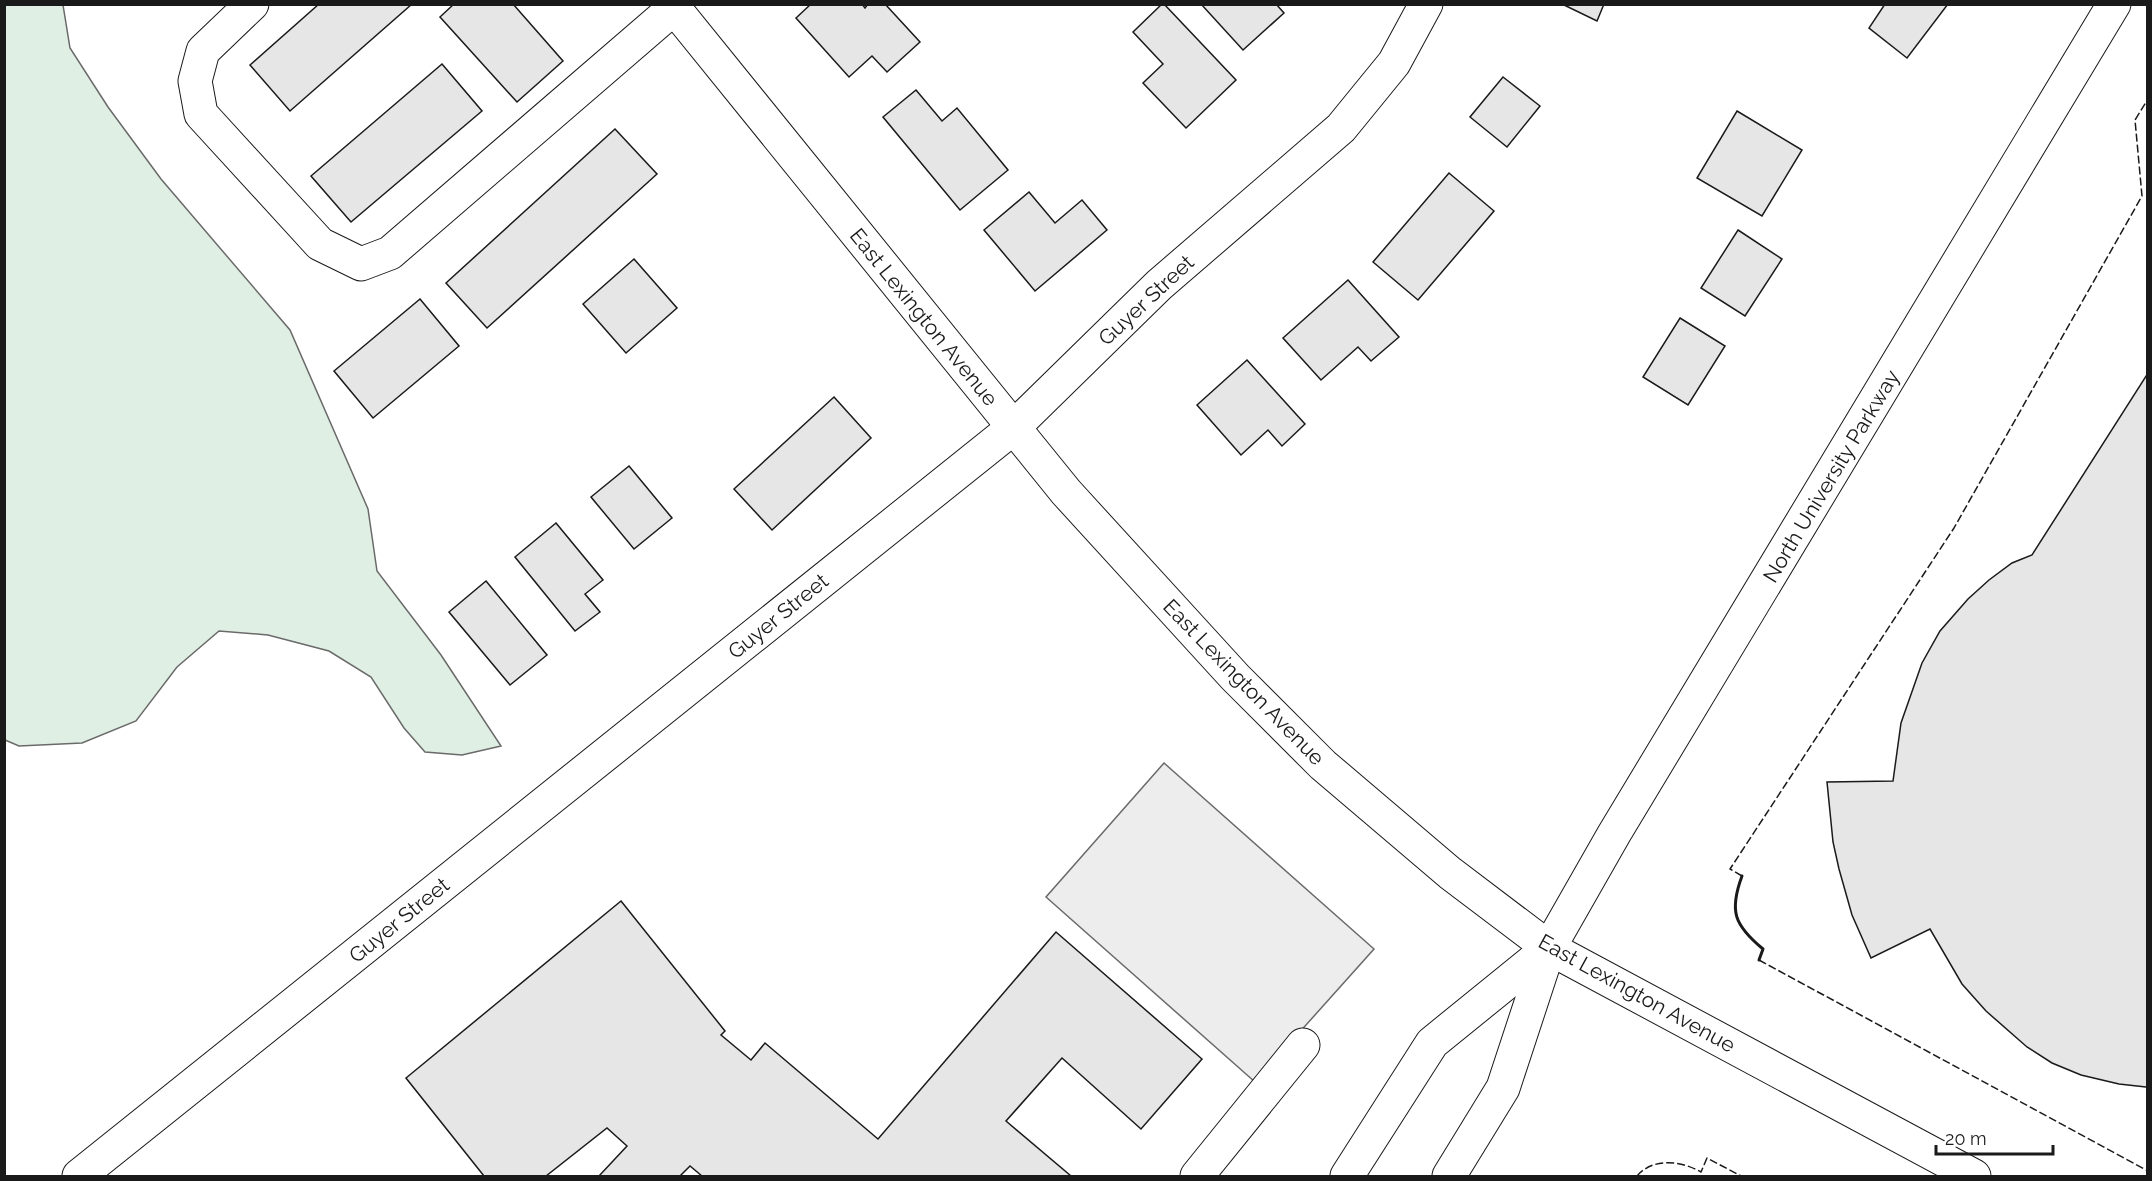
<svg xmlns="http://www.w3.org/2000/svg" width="2152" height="1181" viewBox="0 0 2152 1181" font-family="Raleway,sans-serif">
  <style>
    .green { fill: #e0efe3; stroke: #6a6a6a; stroke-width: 1.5 }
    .parking { fill: #ededed; stroke: #6a6a6a; stroke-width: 1.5 }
    .building { fill: #e6e6e6; stroke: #1a1a1a; stroke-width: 1.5 }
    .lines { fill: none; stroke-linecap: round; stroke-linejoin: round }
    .minor-casing { stroke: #1a1a1a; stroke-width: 35 }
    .major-casing { stroke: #1a1a1a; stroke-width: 35 }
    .minor { stroke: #fff; stroke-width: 33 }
    .major { stroke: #fff; stroke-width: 33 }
    .fence { stroke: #1a1a1a; stroke-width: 1.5; stroke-dasharray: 8 3; stroke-linecap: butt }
    .wall { stroke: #1a1a1a; stroke-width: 3 }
    .labels { text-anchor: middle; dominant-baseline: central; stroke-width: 4.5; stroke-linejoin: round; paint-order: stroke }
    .street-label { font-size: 21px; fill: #1a1a1a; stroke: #fff }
  </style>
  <rect width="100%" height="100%" fill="#fff"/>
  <polygon class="green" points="4,5 63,5 70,48 108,107 161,179 290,330 368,509 377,571 441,655 501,746 462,755 425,752 404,728 371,677 329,651 268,635 219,631 177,667 136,721 82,743 19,746 5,740"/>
  <polygon class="parking" points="1164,763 1374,949 1255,1082 1046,897"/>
  <g class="building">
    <polygon points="319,4 412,4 290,111 250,65"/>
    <polygon points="454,4 513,4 563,61 517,102 440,17"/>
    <polygon points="811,4 862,4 865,8 868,4 885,4 920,42 887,72 872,56 849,77 796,18"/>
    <polygon points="1162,4 1164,4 1236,80 1186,128 1143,83 1163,64 1133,32"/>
    <polygon points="1201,4 1276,4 1284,13 1243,50"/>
    <polygon points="1562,4 1604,4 1597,21"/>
    <polygon points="1885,4 1948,4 1907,58 1869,28"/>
    <polygon points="442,64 482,111 351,222 311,176"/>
    <polygon points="1503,77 1540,106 1507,147 1470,117"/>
    <polygon points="916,90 942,121 957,108 1008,170 960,210 883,117"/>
    <polygon points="1737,111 1802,150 1762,216 1697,178"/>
    <polygon points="615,129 657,174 487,328 446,283"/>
    <polygon points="1449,173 1494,211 1418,300 1373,262"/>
    <polygon points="1029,192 1055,223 1082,200 1107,230 1035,291 984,230"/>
    <polygon points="1738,230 1782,259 1745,316 1701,288"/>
    <polygon points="634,259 677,308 626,353 583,304"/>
    <polygon points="1348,280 1399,337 1371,361 1358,347 1321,380 1283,338"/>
    <polygon points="420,299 459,346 373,418 334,371"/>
    <polygon points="1680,318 1725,346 1688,405 1643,377"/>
    <polygon points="1247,360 1305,424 1282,446 1268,430 1241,455 1197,405"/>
    <polygon points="2148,373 2148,1087 2146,1087 2119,1084 2081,1075 2052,1063 2027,1047 1986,1011 1962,984 1930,929 1871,958 1852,915 1839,869 1833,842 1827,782 1893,781 1901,723 1922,663 1940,631 1968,599 1989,580 2012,563 2032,555"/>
    <polygon points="834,397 871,438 772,530 734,489"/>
    <polygon points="629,466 672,518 634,549 591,497"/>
    <polygon points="556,523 603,580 585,594 600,612 575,631 515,557"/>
    <polygon points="486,581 547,655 510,685 449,612"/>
    <polygon points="621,901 725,1031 721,1035 751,1060 765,1043 878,1139 1056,932 1202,1059 1141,1129 1062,1058 1006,1121 1071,1176 702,1176 690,1166 680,1176 599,1176 627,1146 607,1128 546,1176 484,1176 406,1078"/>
  </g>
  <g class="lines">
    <g class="minor-casing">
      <g id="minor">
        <polyline points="252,4 203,51 195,81 201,114 320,244 361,264 390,253 674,8"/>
        <polyline points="79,1176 1013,428 1159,285 1341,128 1394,63 1426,4"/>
        <polyline points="1197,1176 1303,1045"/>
      </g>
    </g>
    <g class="major-casing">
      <g id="major">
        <polyline points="671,4 1066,492 1235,677 1323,765 1450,873 1549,948 1974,1176"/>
        <polyline points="1347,1176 1432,1043 1549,948"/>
        <polyline points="1449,1176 1503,1088 1549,948 1614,834 2114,4"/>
      </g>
    </g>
    <use href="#minor" class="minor"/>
    <use href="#major" class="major"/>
    <g class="fence">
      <polyline points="1742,876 1730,869 1954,528 2142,196 2135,120 2148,99"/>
      <polyline points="1759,960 2148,1171"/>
      <path d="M1637,1176c16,-19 45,-15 64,-4l6,-14 34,18"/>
    </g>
    <path class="wall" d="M1742,876c-13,35 -8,49 21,73l-4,11"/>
  </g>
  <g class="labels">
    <g class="street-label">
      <text transform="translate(1146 300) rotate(-43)">Guyer Street</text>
      <text transform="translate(924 317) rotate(51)">East Lexington Avenue</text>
      <text transform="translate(1831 476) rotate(-59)">North University Parkway</text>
      <text transform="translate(778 616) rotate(-39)">Guyer Street</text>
      <text transform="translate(1244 682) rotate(46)">East Lexington Avenue</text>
      <text transform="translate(399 920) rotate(-39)">Guyer Street</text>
      <text transform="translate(1637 993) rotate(29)">East Lexington Avenue</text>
    </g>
  </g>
  <rect width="2152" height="1181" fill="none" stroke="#1a1a1a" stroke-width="12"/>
  <path d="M1936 1145v9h117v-9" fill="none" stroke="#1a1a1a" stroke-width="3"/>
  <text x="1945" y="1145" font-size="18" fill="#1a1a1a" stroke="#ffffff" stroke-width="4.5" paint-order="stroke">20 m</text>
</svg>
